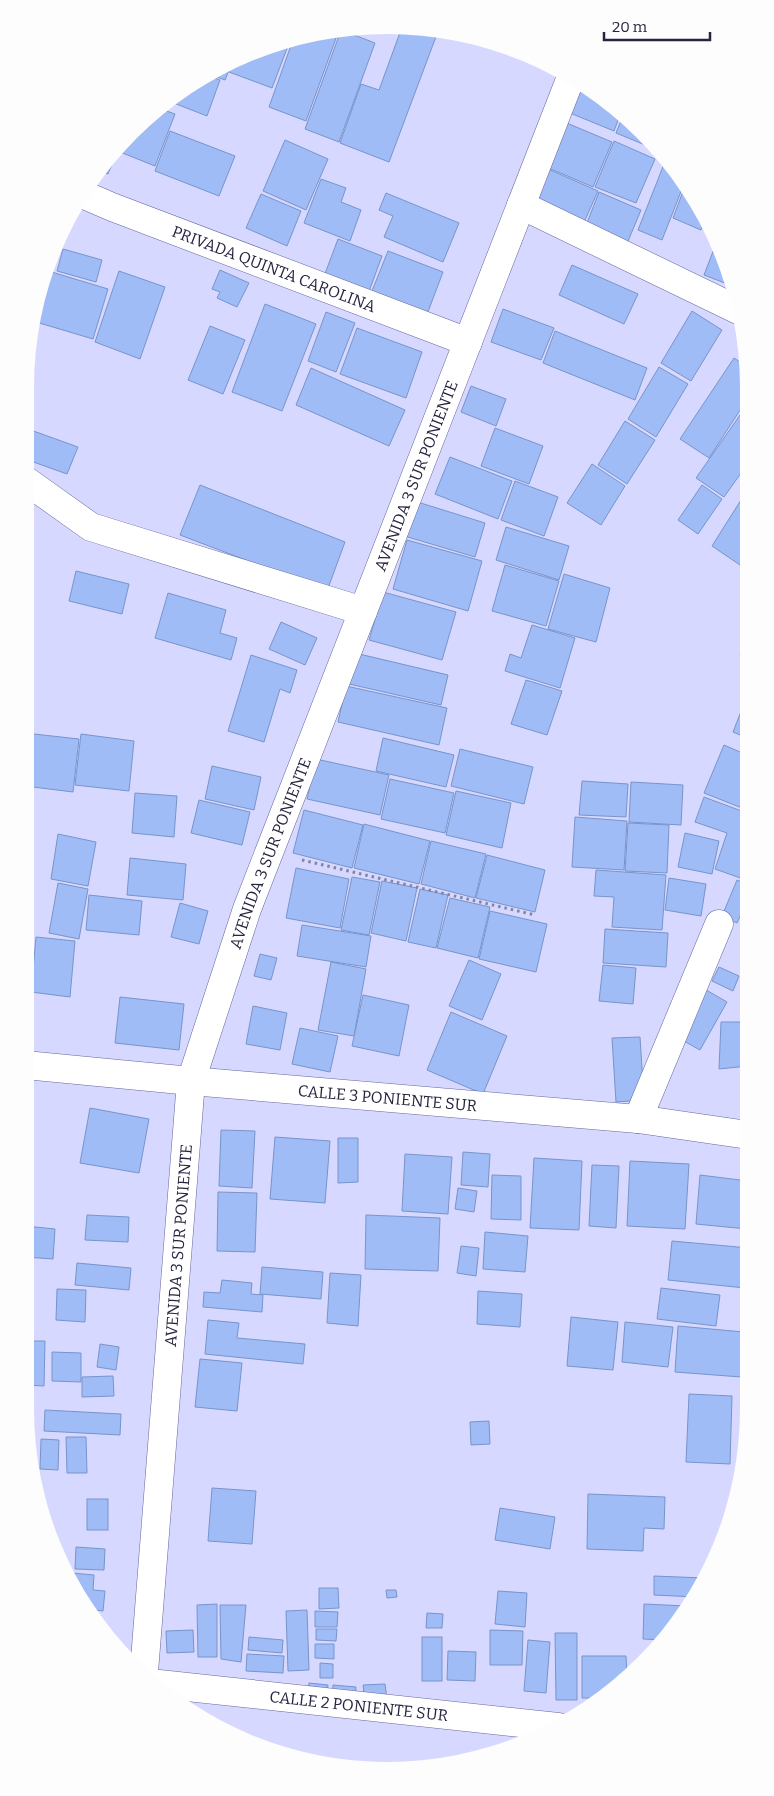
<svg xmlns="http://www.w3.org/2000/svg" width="774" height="1796" viewBox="0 0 774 1796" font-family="Bitter,serif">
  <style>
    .building { fill: #9fbcf6; stroke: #7894cb }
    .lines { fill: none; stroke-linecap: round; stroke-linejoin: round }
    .minor-casing { stroke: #67679f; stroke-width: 29 }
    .path { stroke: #8383a3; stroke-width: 3; stroke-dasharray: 2.5 4; stroke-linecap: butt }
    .minor { stroke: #fff; stroke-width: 28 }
    .labels { text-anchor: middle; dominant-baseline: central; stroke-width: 4; stroke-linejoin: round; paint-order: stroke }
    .street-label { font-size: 16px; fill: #26253e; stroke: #fdfdfd }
  </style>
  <rect width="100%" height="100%" fill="#d7d8ff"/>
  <g class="building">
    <polygon points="402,27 420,28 437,34 389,162 340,143 361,84 379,90"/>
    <polygon points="339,30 306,121 269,107 294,37"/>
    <polygon points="341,30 375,43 339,142 305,129"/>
    <polygon points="291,38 272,88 229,72 234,60"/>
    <polygon points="233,60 225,80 209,74 227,62"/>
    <polygon points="206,75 220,80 207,116 166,100"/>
    <polygon points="577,80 588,86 620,115 614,131 565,111"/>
    <polygon points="158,108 175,114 155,166 120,152 125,138"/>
    <polygon points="622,118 655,149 616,133"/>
    <polygon points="562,121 612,142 593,187 544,166"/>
    <polygon points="170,131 235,156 219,196 155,171"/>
    <polygon points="285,140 328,159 306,210 263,191"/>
    <polygon points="614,141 655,159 636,203 595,187"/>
    <polygon points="120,144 108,174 99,171 115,148"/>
    <polygon points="666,159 674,166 684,184 662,240 638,230"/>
    <polygon points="548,169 598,191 582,227 533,206"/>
    <polygon points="321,179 346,188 341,202 361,210 350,241 304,223"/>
    <polygon points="685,186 705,220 701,230 673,218"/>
    <polygon points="599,192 641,210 626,246 585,228"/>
    <polygon points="386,193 459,223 443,262 384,237 393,216 379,210"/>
    <polygon points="261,194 301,211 287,246 246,228"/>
    <polygon points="338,239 382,256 367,297 323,279"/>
    <polygon points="717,241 721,248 731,283 730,285 704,275"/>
    <polygon points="63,249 102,260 96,282 57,271"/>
    <polygon points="388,251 443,272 426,317 370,296"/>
    <polygon points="572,265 638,294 624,324 559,295"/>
    <polygon points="45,270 108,289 93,339 36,322"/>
    <polygon points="220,270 249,283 237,307 217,298 220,292 212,289"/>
    <polygon points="119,271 165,287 140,359 95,342"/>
    <polygon points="265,304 316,324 282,411 232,392"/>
    <polygon points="503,309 554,328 541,360 491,342"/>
    <polygon points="692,311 722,330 691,381 661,363"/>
    <polygon points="326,312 355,323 336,372 308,361"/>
    <polygon points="210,326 245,340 223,394 188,380"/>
    <polygon points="357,328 422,352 406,398 340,374"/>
    <polygon points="555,331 647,368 635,400 543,363"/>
    <polygon points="734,358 746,366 746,401 709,458 680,439"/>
    <polygon points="659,367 688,384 656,437 628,419"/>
    <polygon points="311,368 405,410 389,446 296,405"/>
    <polygon points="471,386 506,399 496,426 461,412"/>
    <polygon points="740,415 746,419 746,466 724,497 696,478"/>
    <polygon points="625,421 655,440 627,484 598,465"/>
    <polygon points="25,428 78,447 67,474 25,459"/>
    <polygon points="495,428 543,446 529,484 481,466"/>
    <polygon points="450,457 512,481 498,519 435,494"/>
    <polygon points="592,464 625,486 601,525 567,503"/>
    <polygon points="515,481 558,497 544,536 501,520"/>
    <polygon points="200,485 345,542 327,591 180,535"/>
    <polygon points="702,485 722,499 698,534 678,520"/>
    <polygon points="746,492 747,561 743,567 712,546"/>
    <polygon points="411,500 485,523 475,557 401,535"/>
    <polygon points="506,527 569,546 559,580 496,560"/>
    <polygon points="407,540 482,561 468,611 393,589"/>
    <polygon points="505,565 559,581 546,626 492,611"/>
    <polygon points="76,571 129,584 122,614 69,601"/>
    <polygon points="564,574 610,588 596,642 548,629"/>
    <polygon points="383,592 456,612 442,660 369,640"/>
    <polygon points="168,593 226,610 220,633 237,638 231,660 155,638"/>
    <polygon points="281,622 317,638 305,665 269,649"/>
    <polygon points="532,625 575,638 560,688 505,671 510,654 521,658"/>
    <polygon points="747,638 747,658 740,655"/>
    <polygon points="355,653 448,675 441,705 349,684"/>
    <polygon points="251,655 297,670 290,693 280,689 264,742 228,731"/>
    <polygon points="526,680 562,691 547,735 511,724"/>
    <polygon points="346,686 447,708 439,745 338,722"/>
    <polygon points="747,696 747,738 733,732"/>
    <polygon points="25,733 79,739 73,792 25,786"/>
    <polygon points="81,734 134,741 129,791 75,785"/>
    <polygon points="383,738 454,755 446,787 376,771"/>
    <polygon points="724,745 747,755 747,810 704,793"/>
    <polygon points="460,749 533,767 524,804 451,786"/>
    <polygon points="316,759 389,775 380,815 307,799"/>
    <polygon points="212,766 261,777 254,810 205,799"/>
    <polygon points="390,779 454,793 445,833 381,819"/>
    <polygon points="582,781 628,784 626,817 579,815"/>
    <polygon points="631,782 683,785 681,825 629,822"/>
    <polygon points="456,791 511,803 502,848 446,835"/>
    <polygon points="135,793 177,796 174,837 132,833"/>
    <polygon points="704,797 747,813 746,880 715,869 727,833 695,822"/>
    <polygon points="199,800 250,812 242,845 191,833"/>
    <polygon points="304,810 363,825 352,868 293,853"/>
    <polygon points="575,817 627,821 624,870 572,867"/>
    <polygon points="628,823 669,825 667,873 625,871"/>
    <polygon points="364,824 430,841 419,884 354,868"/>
    <polygon points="685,833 719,841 712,874 678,867"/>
    <polygon points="58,834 96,842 88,886 51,879"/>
    <polygon points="431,841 486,854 475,898 421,884"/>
    <polygon points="487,855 545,870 535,912 476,898"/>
    <polygon points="130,858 186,864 183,900 127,895"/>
    <polygon points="296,868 349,879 340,928 286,918"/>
    <polygon points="596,870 666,875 662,930 612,927 614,897 594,896"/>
    <polygon points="352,877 380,882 369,935 341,930"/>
    <polygon points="669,878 706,884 701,916 665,910"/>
    <polygon points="737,880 747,884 748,899 737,923 722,916"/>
    <polygon points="382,881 417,888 406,941 371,933"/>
    <polygon points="58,883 88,889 79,939 49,933"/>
    <polygon points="420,889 448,895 436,948 408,942"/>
    <polygon points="89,895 142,901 139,935 86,930"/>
    <polygon points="450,898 490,907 478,958 437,948"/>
    <polygon points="180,903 208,911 199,944 171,937"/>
    <polygon points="490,911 547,924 536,972 479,959"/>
    <polygon points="302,925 371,936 366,967 297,956"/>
    <polygon points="605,929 668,933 666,967 603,963"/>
    <polygon points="36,937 75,941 70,997 31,992"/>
    <polygon points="25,943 33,944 25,1024"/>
    <polygon points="260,954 277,958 271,980 254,976"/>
    <polygon points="469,960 501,974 482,1020 449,1006"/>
    <polygon points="331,962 366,969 354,1036 318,1030"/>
    <polygon points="603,965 636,968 633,1004 599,1001"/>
    <polygon points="719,967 739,976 733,991 712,981"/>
    <polygon points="744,983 748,984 748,1001 741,1000"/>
    <polygon points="701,987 727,1002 700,1050 673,1035"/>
    <polygon points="363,995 409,1005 399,1056 352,1046"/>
    <polygon points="120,997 184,1004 179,1050 115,1043"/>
    <polygon points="253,1006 287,1013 280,1050 246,1044"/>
    <polygon points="451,1012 507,1036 483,1094 427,1070"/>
    <polygon points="721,1022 748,1022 748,1066 719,1069"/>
    <polygon points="300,1028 338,1036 330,1072 292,1064"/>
    <polygon points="640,1037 644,1100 616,1102 612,1038"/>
    <polygon points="90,1108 149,1119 139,1173 80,1163"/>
    <polygon points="221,1130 255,1131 252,1188 219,1186"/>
    <polygon points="275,1137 330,1141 325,1203 270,1199"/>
    <polygon points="338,1138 358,1138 358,1182 338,1183"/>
    <polygon points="463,1152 490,1154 488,1187 461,1185"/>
    <polygon points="405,1154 452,1157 448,1214 402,1211"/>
    <polygon points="534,1158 582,1161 579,1230 530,1228"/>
    <polygon points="630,1161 689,1164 685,1229 627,1226"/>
    <polygon points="592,1165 619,1166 616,1228 589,1226"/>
    <polygon points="492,1175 521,1176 521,1220 491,1219"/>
    <polygon points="700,1175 748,1181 747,1229 696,1224"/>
    <polygon points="458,1188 477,1191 474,1212 455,1209"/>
    <polygon points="218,1192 257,1193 255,1252 217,1251"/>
    <polygon points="87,1215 129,1217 128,1242 85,1240"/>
    <polygon points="366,1215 440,1218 438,1271 365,1269"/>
    <polygon points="25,1226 55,1229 53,1259 25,1257"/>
    <polygon points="485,1232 528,1236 525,1272 483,1269"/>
    <polygon points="672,1241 749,1248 745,1288 668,1280"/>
    <polygon points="461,1246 479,1248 476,1276 457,1273"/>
    <polygon points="77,1263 131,1268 129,1290 75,1285"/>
    <polygon points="262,1267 323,1272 321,1299 260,1294"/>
    <polygon points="330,1273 361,1275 358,1326 327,1323"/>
    <polygon points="222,1280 252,1283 251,1294 263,1295 262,1312 203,1307 204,1292 220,1293"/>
    <polygon points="661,1288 720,1295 716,1326 657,1319"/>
    <polygon points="57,1289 86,1290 85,1322 56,1320"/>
    <polygon points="478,1291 522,1294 520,1327 477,1324"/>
    <polygon points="571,1317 618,1322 613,1370 567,1366"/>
    <polygon points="208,1320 239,1323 237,1338 305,1344 303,1364 205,1354"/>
    <polygon points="625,1322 673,1327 668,1367 622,1362"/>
    <polygon points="678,1326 744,1332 741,1377 675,1372"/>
    <polygon points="25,1341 45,1341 44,1386 25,1385"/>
    <polygon points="100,1344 119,1347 116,1370 97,1367"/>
    <polygon points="52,1352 81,1353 81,1382 52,1381"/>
    <polygon points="200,1359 242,1363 237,1411 195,1407"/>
    <polygon points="113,1376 114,1396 82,1397 82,1377"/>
    <polygon points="689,1394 732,1396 730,1464 686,1462"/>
    <polygon points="45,1410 121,1414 120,1435 44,1431"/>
    <polygon points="489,1421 490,1444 471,1445 470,1422"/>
    <polygon points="66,1437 86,1437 87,1473 67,1473"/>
    <polygon points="41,1439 59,1440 58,1470 40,1469"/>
    <polygon points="212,1488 256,1491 252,1544 208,1541"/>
    <polygon points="588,1494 665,1497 664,1529 644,1528 643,1551 587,1549"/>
    <rect x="87" y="1499" width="21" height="31"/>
    <polygon points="500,1508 555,1517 550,1549 495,1540"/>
    <polygon points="76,1547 105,1549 104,1570 75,1569"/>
    <polygon points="72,1573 94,1575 93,1590 105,1591 103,1611 87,1609 70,1583"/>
    <polygon points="654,1576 705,1578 705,1581 696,1597 654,1595"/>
    <polygon points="319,1588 338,1588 339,1608 319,1609"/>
    <polygon points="386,1590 396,1590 397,1597 387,1598"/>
    <polygon points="498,1591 527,1593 525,1627 495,1624"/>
    <polygon points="217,1604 217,1657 198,1657 197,1605"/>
    <polygon points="644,1604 686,1606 686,1611 665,1640 643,1639"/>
    <polygon points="220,1605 246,1605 241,1662 221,1659"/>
    <polygon points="307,1610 309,1670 288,1671 286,1611"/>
    <polygon points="315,1611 338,1612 337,1627 315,1627"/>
    <polygon points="427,1613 443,1614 442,1628 426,1628"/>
    <polygon points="316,1629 337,1629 336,1641 316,1640"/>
    <polygon points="193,1630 194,1652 167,1653 166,1631"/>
    <polygon points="490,1630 523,1631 522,1665 490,1665"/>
    <polygon points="555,1633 577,1633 577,1700 556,1700"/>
    <polygon points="249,1637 283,1640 282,1653 248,1650"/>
    <rect x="422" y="1637" width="20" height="44"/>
    <polygon points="528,1640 550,1642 546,1693 524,1691"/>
    <polygon points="315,1644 334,1644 334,1659 315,1658"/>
    <polygon points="448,1651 476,1652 475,1681 447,1680"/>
    <polygon points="247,1654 284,1656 283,1673 246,1671"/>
    <polygon points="582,1656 626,1656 627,1674 598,1698 582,1698"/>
    <polygon points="320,1663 333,1664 333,1678 320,1678"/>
    <polygon points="309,1683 328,1685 327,1695 308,1693"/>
    <polygon points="385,1684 387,1699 365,1701 363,1685"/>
    <polygon points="333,1685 356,1687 355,1698 332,1697"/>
    <polygon points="308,1759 373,1766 317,1764"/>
  </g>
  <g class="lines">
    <g class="minor-casing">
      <g id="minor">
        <path id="s1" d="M82,194l30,13 356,135"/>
        <polyline points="521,205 738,310"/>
        <polyline points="25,480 91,527 363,611"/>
        <path id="s2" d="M25,1065l166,16 447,38 110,16"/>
        <polyline points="638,1119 719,924"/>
        <path id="s3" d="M144,1672l47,-591 56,-172 324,-832"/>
        <path id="s4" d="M159,1684l399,43"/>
      </g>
    </g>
    <polyline class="path" points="302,860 535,915"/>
    <use href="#minor" class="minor"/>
  </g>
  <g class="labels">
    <g class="street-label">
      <text stroke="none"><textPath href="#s1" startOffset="206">PRIVADA QUINTA CAROLINA</textPath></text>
      <text stroke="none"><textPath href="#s3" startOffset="1239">AVENIDA 3 SUR PONIENTE</textPath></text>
      <text stroke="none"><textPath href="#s3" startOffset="834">AVENIDA 3 SUR PONIENTE</textPath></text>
      <text stroke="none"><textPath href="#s2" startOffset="364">CALLE 3 PONIENTE SUR</textPath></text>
      <text stroke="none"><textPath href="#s3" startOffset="428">AVENIDA 3 SUR PONIENTE</textPath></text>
      <text stroke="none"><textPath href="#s4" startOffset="201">CALLE 2 PONIENTE SUR</textPath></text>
    </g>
  </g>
  <path d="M0 0H774V1796H0ZM387 34H387A353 353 0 0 1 740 387V1409A353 353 0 0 1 387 1762H387A353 353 0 0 1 34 1409V387A353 353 0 0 1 387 34Z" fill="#fdfdfd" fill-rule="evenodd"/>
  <path d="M604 32v8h106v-8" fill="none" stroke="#26253e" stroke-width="2.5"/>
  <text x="612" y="32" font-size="15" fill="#26253e" stroke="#fdfdfd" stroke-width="4" paint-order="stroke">20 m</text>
</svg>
